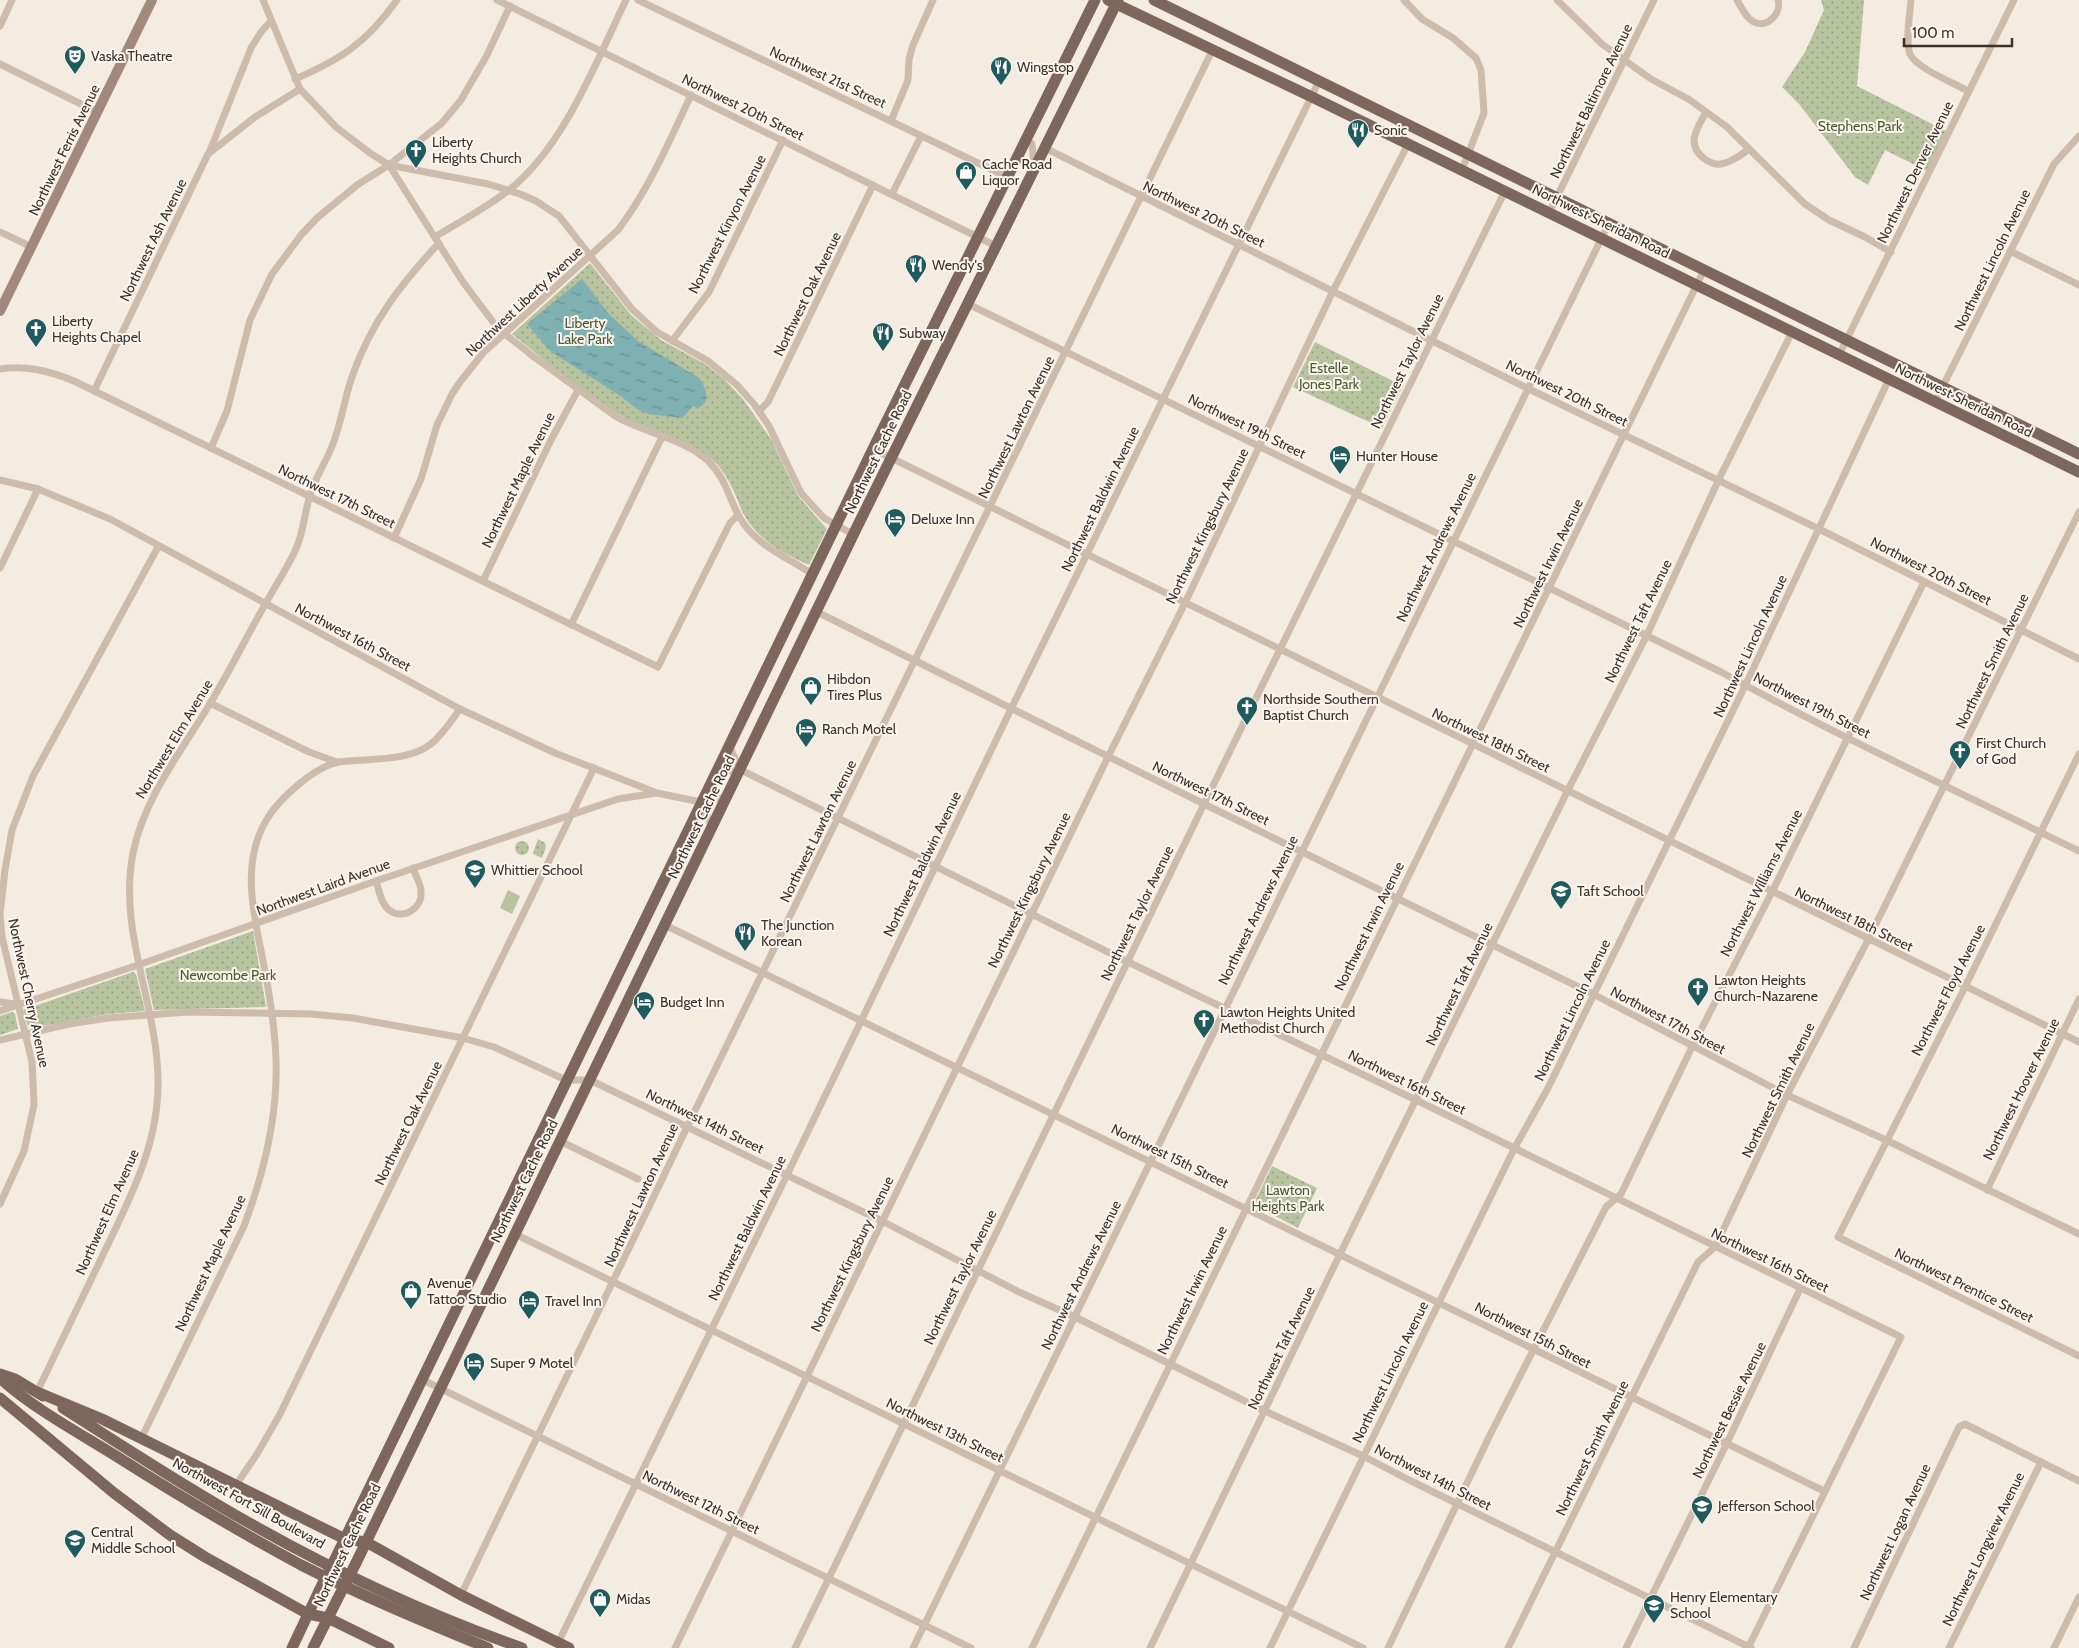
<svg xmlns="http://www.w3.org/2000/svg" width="2079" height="1648" viewBox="0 0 2079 1648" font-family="Cabin,sans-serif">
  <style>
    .park { fill: url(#park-dots) }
    .pitch { fill: #b8c4a0 }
    .water { fill: url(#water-ripples) }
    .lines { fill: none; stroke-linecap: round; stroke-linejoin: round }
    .minor { stroke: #cdbbac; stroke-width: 7 }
    .secondary { stroke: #a18a7d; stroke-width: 10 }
    .primary { stroke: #7d675c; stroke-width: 11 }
    .primary-bridge { stroke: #7d675c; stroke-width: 11 }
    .labels { text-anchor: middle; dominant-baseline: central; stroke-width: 4; stroke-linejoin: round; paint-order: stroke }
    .poi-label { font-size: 14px; fill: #3b302b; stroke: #fbf5ee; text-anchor: start }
    .street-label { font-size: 14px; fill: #3b302b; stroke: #fbf5ee }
    .park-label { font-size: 14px; fill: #4a5a2e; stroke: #fbf5ee }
  </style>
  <defs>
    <pattern id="park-dots" width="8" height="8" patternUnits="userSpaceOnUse" patternTransform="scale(1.25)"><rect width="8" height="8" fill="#b8c4a0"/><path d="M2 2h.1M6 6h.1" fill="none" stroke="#97a083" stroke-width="1.8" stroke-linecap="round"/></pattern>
    <pattern id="water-ripples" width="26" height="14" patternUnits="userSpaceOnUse" patternTransform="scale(1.25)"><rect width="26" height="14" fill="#7fb0b2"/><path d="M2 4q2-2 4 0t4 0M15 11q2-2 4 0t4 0" fill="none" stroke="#699091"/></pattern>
  </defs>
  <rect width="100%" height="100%" fill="#f4ebe1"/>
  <g class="park">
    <polygon points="1821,0 1864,0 1857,86 1946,131 1927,171 1885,150 1868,185 1855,177 1799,104 1782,87 1805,52 1824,10"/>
    <path d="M590,263l41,52 30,25 44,24 19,15 19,20 28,40 27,57 29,33 -18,36c-26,-11 -54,-27 -67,-54 -8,-19 -14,-38 -31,-52 -25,-20 -57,-26 -85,-41 -40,-21 -79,-56 -114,-84z"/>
    <polygon points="1315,342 1403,386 1382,428 1293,387"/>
    <polygon points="538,839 545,843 546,847 542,858 535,855 533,853"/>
    <circle cx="522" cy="848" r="7"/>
    <polygon points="253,931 266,1007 154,1010 145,969"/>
    <polygon points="133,972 136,974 145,1011 108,1014 32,1028 28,1026 23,1010"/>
    <polygon points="12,1012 15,1014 18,1029 0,1035 0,1016"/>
    <polygon points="1272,1166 1317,1188 1298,1228 1256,1206 1256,1199"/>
  </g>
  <polygon class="pitch" points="508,890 520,896 512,914 500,908"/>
  <path class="water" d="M582,279l27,35 29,27 61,37c7,9 13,24 -1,30l-5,-2 -11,12 -33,-4 -9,-3 -21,-16 -69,-44 -23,-27z"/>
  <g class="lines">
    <g class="minor">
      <polyline points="263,0 300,89 336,127 370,153 389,165 488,184 520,194 536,201 559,216 632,309 657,332 708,361 737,385 754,404 769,426 801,493 824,518 854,535"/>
      <polyline points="497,0 996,246"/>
      <polyline points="638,0 1007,177"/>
      <polyline points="1404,0 1422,19 1453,38 1476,58 1481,70 1484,113 1462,170"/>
      <polyline points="1557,0 1602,44 1651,79 1690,100 1727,127 1805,204 1829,220 1865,237 1891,252"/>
      <path d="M1737,0c4,7 9,18 17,22 13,7 28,-9 24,-22"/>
      <path d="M1911,0c-1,14 -6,42 -1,54 6,14 44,29 58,37"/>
      <polyline points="0,26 12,0"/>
      <polyline points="0,64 97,112"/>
      <path d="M295,79c47,-20 72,-37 102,-79"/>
      <path d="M1706,112c-10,18 -21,33 0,48 5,3 10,5 15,4 11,-2 20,-9 28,-15"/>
      <polyline points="891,121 908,80 909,59 913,45 933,0"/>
      <polyline points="1026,139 1032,144 1034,165"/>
      <polyline points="1045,148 1527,388 1819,529 2079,659"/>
      <polyline points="209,153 251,48 261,32 271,21"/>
      <path d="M389,165l74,117 30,40 12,12 29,23 81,59c29,17 68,22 93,45 21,20 21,43 36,63 16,23 46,35 68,50"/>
      <polyline points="892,194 921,136"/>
      <polyline points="1549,213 1654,0"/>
      <polyline points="0,232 32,247"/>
      <path d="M435,237c24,-15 51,-29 74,-47 55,-43 87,-128 117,-190"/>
      <polyline points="2010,251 2079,285"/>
      <path d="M968,304l753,368c117,64 238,120 358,179"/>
      <polyline points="672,341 709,292 783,140"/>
      <polyline points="1839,355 2014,0"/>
      <path d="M0,369c27,-4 49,2 74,12l584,286 72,-144 8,-8"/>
      <polyline points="94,391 208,154 255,117 300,89"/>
      <polyline points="1935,402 2054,164 2079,136"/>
      <polyline points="759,411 768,402 873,185"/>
      <polyline points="211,448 227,411 250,320 272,274 301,235 317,218 357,185 389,165 442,123 461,100 486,57 510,6"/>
      <polyline points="873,449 2079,1042"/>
      <polyline points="0,480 38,489 110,519 460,709 555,753 657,793 701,802 727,797"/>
      <path d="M394,538l27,-59 16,-54 15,-31 8,-12 23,-29 135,-123c31,-41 51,-88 73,-135"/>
      <polyline points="0,568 38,489"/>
      <polyline points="483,581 552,438 578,390"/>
      <polyline points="817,612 1204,804 1593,994 1787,1095 1886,1140 2079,1234"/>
      <polyline points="571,625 662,437"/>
      <polyline points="210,703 309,752 337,762"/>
      <polyline points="729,745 740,770"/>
      <polyline points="2079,754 1965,987 1838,1237 2079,1356"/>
      <polyline points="741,770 1128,962 1416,1100 1901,1337 1748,1648"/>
      <polyline points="716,773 740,770"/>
      <polyline points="701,803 712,827"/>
      <path d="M376,881c3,9 5,23 13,29 14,11 34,-2 32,-19 0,-7 -6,-16 -8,-23"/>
      <polyline points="665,925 1824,1491"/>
      <polyline points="0,1002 16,1004"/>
      <polyline points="0,1011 138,965 376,881 618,799 656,793"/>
      <polyline points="0,1040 69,1024 108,1018 188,1012 311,1014 353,1018 463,1038 494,1047 566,1080 590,1080 882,1221 1019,1292 1075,1317 1265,1411 1363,1456 1409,1480 1751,1648"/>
      <polyline points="560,1141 638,1179"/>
      <polyline points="1987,1190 2079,999"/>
      <polyline points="0,1204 24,1151 34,1105 32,1062 2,937 0,914 5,870 12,830 33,776 158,547"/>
      <polyline points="515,1234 1363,1648"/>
      <polyline points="421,1379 971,1648"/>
      <path d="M37,1392c21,-43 42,-87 63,-131 28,-59 60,-116 58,-184 -2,-76 -40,-147 -25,-224 11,-54 47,-100 75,-146 21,-34 38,-70 58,-104 9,-17 20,-33 28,-50 10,-18 10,-41 17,-61 6,-18 17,-33 23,-51 8,-22 11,-45 19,-67 19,-53 48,-90 86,-131"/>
      <path d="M141,1439l103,-213c20,-53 34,-108 32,-166 -1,-31 -6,-63 -12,-94 -9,-48 -25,-101 3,-147 12,-20 48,-53 72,-57 28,-4 69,0 92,-18 12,-10 20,-23 29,-35"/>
      <polyline points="236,1485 257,1454 280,1414 594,768"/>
      <path d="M461,1595c74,-156 152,-311 226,-468l525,-1076"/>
      <polyline points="558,1643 787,1175 1011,709 1319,81"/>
      <polyline points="675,1648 1108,757 1185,603 1333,291 1408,144"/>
      <polyline points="795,1648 1204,804 1505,191"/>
      <polyline points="913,1648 1609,223"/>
      <polyline points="1032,1648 1704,270"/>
      <polyline points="1150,1648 1340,1254 1567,792 1647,635 1719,479 1792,332"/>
      <polyline points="1270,1648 1514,1149 1548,1088 1745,686 1889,379"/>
      <polyline points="1388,1648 1490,1435 1606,1207 1621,1194 1692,1047 1772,892 1924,582"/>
      <polyline points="1508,1648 1698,1262 1715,1247 1787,1095 1868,940 2079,512"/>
      <polyline points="1626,1648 1727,1443 1800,1289"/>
      <polyline points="1854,1648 1959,1427 1965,1424 2079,1481"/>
      <polyline points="1949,1648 2041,1462"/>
      <polyline points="2054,1648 2079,1597"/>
    </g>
    <polyline class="secondary" points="0,311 152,0"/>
    <g class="primary">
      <polyline points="1108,0 1312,97 2079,472"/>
      <polyline points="1154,0 2079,454"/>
      <polyline points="0,1374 15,1379 43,1396"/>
      <path d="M0,1378c31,29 79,55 116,78 60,38 122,75 185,109 61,31 124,57 187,83"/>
      <polyline points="37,1392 102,1419 345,1539 366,1542 461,1595 569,1648"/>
      <polyline points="0,1398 114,1493 170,1535 205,1557 308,1614 328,1618 389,1648"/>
      <path d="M63,1408c63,40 125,81 190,117 85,48 176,90 269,123"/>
      <polyline points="338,1553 873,449 1095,0"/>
      <polyline points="356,1563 856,529 1118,0"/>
      <polyline points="292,1648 319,1591"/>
      <polyline points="313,1648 337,1600"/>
    </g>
    <g class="primary-bridge">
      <polyline points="319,1591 338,1553"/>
      <polyline points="337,1600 356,1563"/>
    </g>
  </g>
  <defs>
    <g id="theatre-pin" transform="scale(1.125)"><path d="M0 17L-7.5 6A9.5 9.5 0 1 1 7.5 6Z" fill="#1f5a5e" stroke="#fbf5ee"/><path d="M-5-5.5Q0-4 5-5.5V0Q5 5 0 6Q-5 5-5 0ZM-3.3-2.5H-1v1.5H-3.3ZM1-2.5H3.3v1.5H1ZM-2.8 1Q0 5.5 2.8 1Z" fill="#fff"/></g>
    <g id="restaurant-pin" transform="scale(1.125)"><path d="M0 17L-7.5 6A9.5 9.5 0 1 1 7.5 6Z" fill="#1f5a5e" stroke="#fbf5ee"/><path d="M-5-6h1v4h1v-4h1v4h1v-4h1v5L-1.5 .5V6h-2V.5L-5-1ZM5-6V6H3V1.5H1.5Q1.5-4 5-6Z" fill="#fff"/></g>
    <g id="church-pin" transform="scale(1.125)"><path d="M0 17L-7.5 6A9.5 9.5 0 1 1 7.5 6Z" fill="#1f5a5e" stroke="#fbf5ee"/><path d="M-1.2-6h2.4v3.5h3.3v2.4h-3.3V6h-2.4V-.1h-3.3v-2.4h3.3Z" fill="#fff"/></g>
    <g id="shop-pin" transform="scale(1.125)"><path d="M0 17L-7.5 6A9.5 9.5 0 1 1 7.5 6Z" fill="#1f5a5e" stroke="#fbf5ee"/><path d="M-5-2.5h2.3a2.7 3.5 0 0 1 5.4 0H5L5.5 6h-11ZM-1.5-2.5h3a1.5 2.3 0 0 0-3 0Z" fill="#fff"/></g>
    <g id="hotel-pin" transform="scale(1.125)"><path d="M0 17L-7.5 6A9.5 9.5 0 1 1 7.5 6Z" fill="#1f5a5e" stroke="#fbf5ee"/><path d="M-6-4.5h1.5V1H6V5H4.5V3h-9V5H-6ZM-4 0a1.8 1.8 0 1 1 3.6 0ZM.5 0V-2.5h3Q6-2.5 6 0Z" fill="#fff"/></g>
    <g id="school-pin" transform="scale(1.125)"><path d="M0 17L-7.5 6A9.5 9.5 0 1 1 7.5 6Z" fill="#1f5a5e" stroke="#fbf5ee"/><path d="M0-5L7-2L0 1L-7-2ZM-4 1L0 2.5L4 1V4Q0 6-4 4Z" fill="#fff"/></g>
  </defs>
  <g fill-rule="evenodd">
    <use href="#theatre-pin" x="75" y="56"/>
    <use href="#restaurant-pin" x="1001" y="67"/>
    <use href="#restaurant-pin" x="1358" y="130"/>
    <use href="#church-pin" x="416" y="150"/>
    <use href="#shop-pin" x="966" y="172"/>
    <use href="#restaurant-pin" x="916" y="265"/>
    <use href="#church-pin" x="36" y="329"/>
    <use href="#restaurant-pin" x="883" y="333"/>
    <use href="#hotel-pin" x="1340" y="456"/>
    <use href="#hotel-pin" x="895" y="519"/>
    <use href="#shop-pin" x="811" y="687"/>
    <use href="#church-pin" x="1247" y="707"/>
    <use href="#hotel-pin" x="806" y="729"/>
    <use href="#church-pin" x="1960" y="751"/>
    <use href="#school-pin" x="475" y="870"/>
    <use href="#school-pin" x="1561" y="891"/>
    <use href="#restaurant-pin" x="745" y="933"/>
    <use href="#church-pin" x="1698" y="988"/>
    <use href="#hotel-pin" x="644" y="1002"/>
    <use href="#church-pin" x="1204" y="1020"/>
    <use href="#shop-pin" x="411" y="1291"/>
    <use href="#hotel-pin" x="529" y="1301"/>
    <use href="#hotel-pin" x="474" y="1363"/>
    <use href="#school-pin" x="1702" y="1506"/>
    <use href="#school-pin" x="75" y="1540"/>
    <use href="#shop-pin" x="600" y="1599"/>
    <use href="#school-pin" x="1654" y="1605"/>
  </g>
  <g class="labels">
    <g class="poi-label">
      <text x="91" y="56">Vaska Theatre</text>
      <text x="1017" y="67">Wingstop</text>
      <text x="1374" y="130">Sonic</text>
      <text x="432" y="142">Liberty<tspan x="432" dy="16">Heights Church</tspan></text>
      <text x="982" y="164">Cache Road<tspan x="982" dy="16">Liquor</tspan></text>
      <text x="932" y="265">Wendy's</text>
      <text x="52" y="321">Liberty<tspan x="52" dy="16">Heights Chapel</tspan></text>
      <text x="899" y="333">Subway</text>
      <text x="1356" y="456">Hunter House</text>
      <text x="911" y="519">Deluxe Inn</text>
      <text x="827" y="679">Hibdon<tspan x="827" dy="16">Tires Plus</tspan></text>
      <text x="1263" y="699">Northside Southern<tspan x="1263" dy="16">Baptist Church</tspan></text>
      <text x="822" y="729">Ranch Motel</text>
      <text x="1976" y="743">First Church<tspan x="1976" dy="16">of God</tspan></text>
      <text x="491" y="870">Whittier School</text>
      <text x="1577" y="891">Taft School</text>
      <text x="761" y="925">The Junction<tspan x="761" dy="16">Korean</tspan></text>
      <text x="1714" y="980">Lawton Heights<tspan x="1714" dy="16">Church-Nazarene</tspan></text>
      <text x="660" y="1002">Budget Inn</text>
      <text x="1220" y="1012">Lawton Heights United<tspan x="1220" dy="16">Methodist Church</tspan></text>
      <text x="427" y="1283">Avenue<tspan x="427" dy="16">Tattoo Studio</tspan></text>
      <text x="545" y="1301">Travel Inn</text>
      <text x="490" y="1363">Super 9 Motel</text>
      <text x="1718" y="1506">Jefferson School</text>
      <text x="91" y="1532">Central<tspan x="91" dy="16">Middle School</tspan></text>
      <text x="1670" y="1597">Henry Elementary<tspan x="1670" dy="16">School</tspan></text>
      <text x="616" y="1599">Midas</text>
    </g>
    <g class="street-label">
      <text transform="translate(828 77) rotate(25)">Northwest 21st Street</text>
      <text transform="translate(1591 101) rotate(-64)">Northwest Baltimore Avenue</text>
      <text transform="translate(743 107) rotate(26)">Northwest 20th Street</text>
      <text transform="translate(64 150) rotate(-64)">Northwest Ferris Avenue</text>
      <text transform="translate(1915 172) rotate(-64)">Northwest Denver Avenue</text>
      <text transform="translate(1204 214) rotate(26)">Northwest 20th Street</text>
      <text transform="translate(1601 221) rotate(26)">Northwest Sheridan Road</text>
      <text transform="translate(727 224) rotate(-63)">Northwest Kinyon Avenue</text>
      <text transform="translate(153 240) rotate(-64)">Northwest Ash Avenue</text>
      <text transform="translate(1992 260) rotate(-64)">Northwest Lincoln Avenue</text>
      <text transform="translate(807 294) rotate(-64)">Northwest Oak Avenue</text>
      <text transform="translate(524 301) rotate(-43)">Northwest Liberty Avenue</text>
      <text transform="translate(1407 361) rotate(-64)">Northwest Taylor Avenue</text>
      <text transform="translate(1567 393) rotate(26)">Northwest 20th Street</text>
      <text transform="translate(1964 400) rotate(26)">Northwest Sheridan Road</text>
      <text transform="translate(1247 426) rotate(26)">Northwest 19th Street</text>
      <text transform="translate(1016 427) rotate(-64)">Northwest Lawton Avenue</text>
      <text transform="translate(878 452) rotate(-64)">Northwest Cache Road</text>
      <text transform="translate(518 480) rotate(-64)">Northwest Maple Avenue</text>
      <text transform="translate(337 496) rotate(26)">Northwest 17th Street</text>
      <text transform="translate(1100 499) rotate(-64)">Northwest Baldwin Avenue</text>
      <text transform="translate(1207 526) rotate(-64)">Northwest Kingsbury Avenue</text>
      <text transform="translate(1436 547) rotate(-64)">Northwest Andrews Avenue</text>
      <text transform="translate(1548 563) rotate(-64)">Northwest Irwin Avenue</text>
      <text transform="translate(1931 571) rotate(27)">Northwest 20th Street</text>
      <text transform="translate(1638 621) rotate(-64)">Northwest Taft Avenue</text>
      <text transform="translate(353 637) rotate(28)">Northwest 16th Street</text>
      <text transform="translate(1750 646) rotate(-65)">Northwest Lincoln Avenue</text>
      <text transform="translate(1992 661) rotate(-64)">Northwest Smith Avenue</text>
      <text transform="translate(1812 705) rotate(27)">Northwest 19th Street</text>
      <text transform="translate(174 739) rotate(-59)">Northwest Elm Avenue</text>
      <text transform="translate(1491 740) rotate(26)">Northwest 18th Street</text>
      <text transform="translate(1211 793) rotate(26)">Northwest 17th Street</text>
      <text transform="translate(701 817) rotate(-64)">Northwest Cache Road</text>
      <text transform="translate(818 831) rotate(-64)">Northwest Lawton Avenue</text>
      <text transform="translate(922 864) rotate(-64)">Northwest Baldwin Avenue</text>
      <text transform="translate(1761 883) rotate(-63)">Northwest Williams Avenue</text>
      <text transform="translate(323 887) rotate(-20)">Northwest Laird Avenue</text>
      <text transform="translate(1029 890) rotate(-64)">Northwest Kingsbury Avenue</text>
      <text transform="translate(1258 910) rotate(-64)">Northwest Andrews Avenue</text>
      <text transform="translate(1137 913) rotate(-64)">Northwest Taylor Avenue</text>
      <text transform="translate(1854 919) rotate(26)">Northwest 18th Street</text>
      <text transform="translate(1369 926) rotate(-64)">Northwest Irwin Avenue</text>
      <text transform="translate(1459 984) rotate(-64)">Northwest Taft Avenue</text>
      <text transform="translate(1948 990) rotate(-63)">Northwest Floyd Avenue</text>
      <text transform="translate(29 993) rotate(78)">Northwest Cherry Avenue</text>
      <text transform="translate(1572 1010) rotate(-64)">Northwest Lincoln Avenue</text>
      <text transform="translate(1668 1020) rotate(28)">Northwest 17th Street</text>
      <text transform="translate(1407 1082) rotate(26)">Northwest 16th Street</text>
      <text transform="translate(2021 1089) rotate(-64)">Northwest Hoover Avenue</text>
      <text transform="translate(1778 1090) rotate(-64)">Northwest Smith Avenue</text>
      <text transform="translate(705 1121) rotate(26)">Northwest 14th Street</text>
      <text transform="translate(408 1123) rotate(-64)">Northwest Oak Avenue</text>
      <text transform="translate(1170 1156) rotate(26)">Northwest 15th Street</text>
      <text transform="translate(524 1181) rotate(-64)">Northwest Cache Road</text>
      <text transform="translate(641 1195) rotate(-65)">Northwest Lawton Avenue</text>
      <text transform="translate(107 1212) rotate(-66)">Northwest Elm Avenue</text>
      <text transform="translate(747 1228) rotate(-64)">Northwest Baldwin Avenue</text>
      <text transform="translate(852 1254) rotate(-64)">Northwest Kingsbury Avenue</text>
      <text transform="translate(1770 1260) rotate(26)">Northwest 16th Street</text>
      <text transform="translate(210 1263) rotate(-65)">Northwest Maple Avenue</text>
      <text transform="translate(1081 1275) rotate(-64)">Northwest Andrews Avenue</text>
      <text transform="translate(960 1277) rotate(-64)">Northwest Taylor Avenue</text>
      <text transform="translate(1964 1285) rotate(26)">Northwest Prentice Street</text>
      <text transform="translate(1192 1290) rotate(-64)">Northwest Irwin Avenue</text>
      <text transform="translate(1533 1335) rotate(27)">Northwest 15th Street</text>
      <text transform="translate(1281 1348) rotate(-64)">Northwest Taft Avenue</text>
      <text transform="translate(1390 1372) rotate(-64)">Northwest Lincoln Avenue</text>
      <text transform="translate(1729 1410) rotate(-64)">Northwest Bessie Avenue</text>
      <text transform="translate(945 1430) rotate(26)">Northwest 13th Street</text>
      <text transform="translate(1592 1448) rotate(-64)">Northwest Smith Avenue</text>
      <text transform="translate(1433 1477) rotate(27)">Northwest 14th Street</text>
      <text transform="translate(701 1502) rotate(26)">Northwest 12th Street</text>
      <text transform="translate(249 1503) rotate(29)">Northwest Fort Sill Boulevard</text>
      <text transform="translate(1895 1532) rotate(-65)">Northwest Logan Avenue</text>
      <text transform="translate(347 1545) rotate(-64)">Northwest Cache Road</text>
      <text transform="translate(1983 1549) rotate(-64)">Northwest Longview Avenue</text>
    </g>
    <g class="park-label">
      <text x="1860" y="126">Stephens Park</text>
      <text x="585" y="323">Liberty<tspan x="585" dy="16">Lake Park</tspan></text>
      <text x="1329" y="368">Estelle<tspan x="1329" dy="16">Jones Park</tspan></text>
      <text x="228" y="975">Newcombe Park</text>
      <text x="1288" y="1190">Lawton<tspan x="1288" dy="16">Heights Park</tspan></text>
    </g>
  </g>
  <path d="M1904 38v8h108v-8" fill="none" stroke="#3b302b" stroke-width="2.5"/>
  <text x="1912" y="38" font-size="15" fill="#3b302b" stroke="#fbf5ee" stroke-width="4" paint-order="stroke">100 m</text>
</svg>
